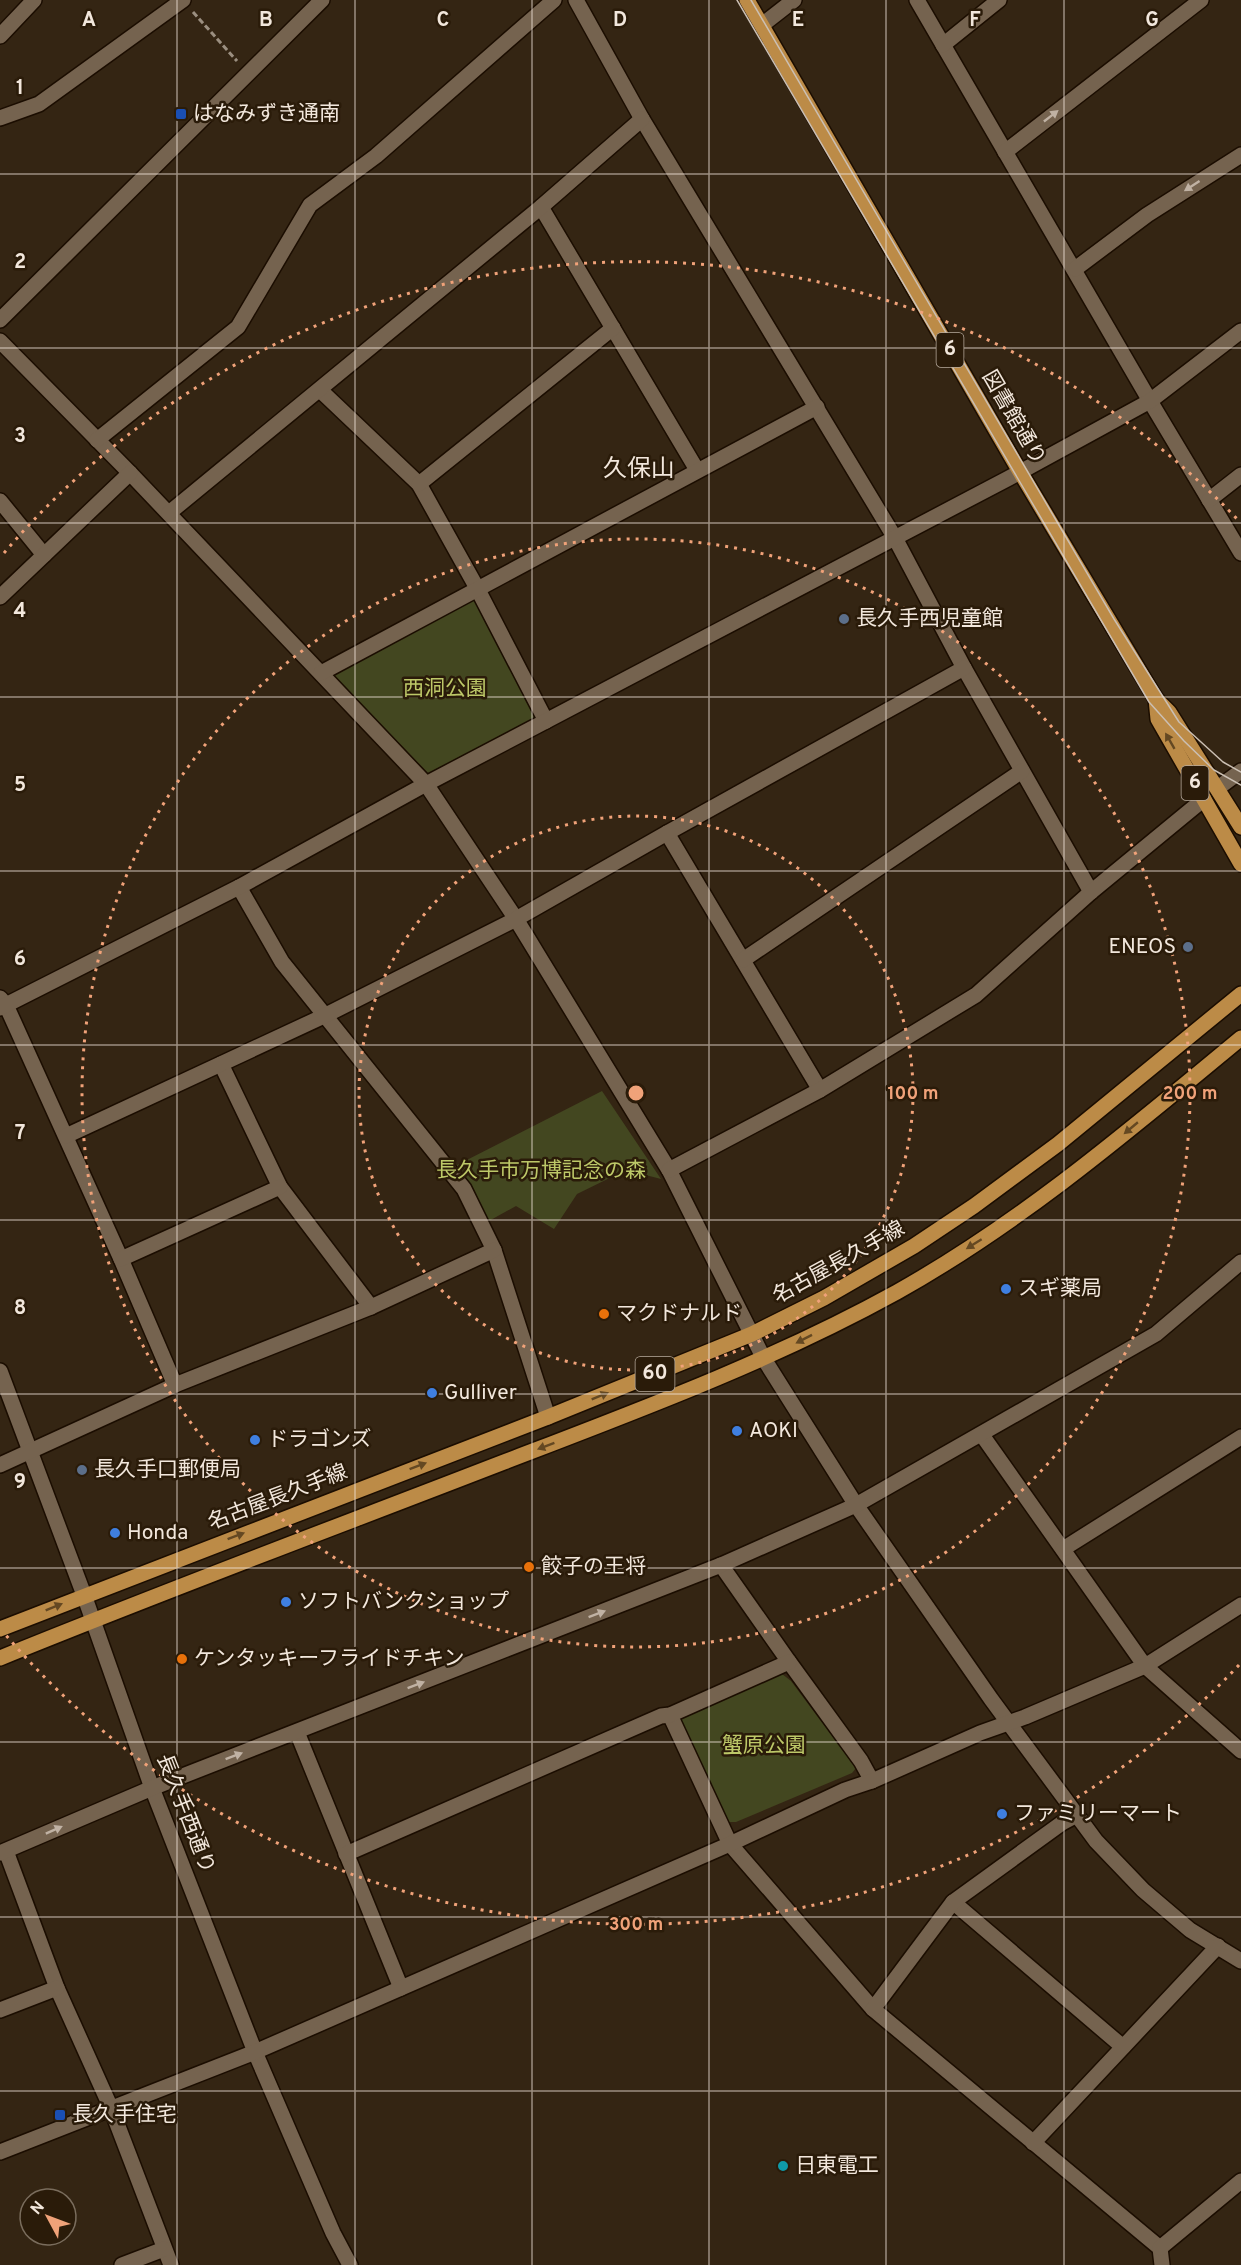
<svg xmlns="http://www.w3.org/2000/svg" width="1241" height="2265" viewBox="0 0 1241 2265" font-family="Overpass,'Noto Sans JP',sans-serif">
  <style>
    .green { fill: #434720 }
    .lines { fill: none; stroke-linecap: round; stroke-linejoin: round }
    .minor-casing { stroke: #1b0d00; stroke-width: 18 }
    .major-casing { stroke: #1b0d00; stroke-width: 18 }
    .path { stroke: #9b8f80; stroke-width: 3; stroke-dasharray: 6 3; stroke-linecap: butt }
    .minor { stroke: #75634f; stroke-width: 15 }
    .major { stroke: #bc8b47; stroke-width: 15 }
    .tram { stroke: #cbbfb3; stroke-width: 1.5 }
    .oneway { fill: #c0b2a4 }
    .oneway2 { fill: #644822 }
    .grid { fill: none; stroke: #f2e7dc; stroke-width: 1.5; stroke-opacity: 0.55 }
    .ring { fill: none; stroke: #f0a279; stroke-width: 3; stroke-dasharray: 3 6 }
    .transit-dot { fill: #1a4fb4; stroke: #2a1b09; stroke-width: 2 }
    .service-dot { fill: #5c6f8a; stroke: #2a1b09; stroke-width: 2 }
    .shop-dot { fill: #3f7fe0; stroke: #2a1b09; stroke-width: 2 }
    .food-dot { fill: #e8710a; stroke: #2a1b09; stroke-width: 2 }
    .culture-dot { fill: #0f9aa8; stroke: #2a1b09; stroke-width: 2 }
    .labels { text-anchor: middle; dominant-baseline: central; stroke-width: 5; stroke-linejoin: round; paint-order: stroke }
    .shield { fill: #2a1b09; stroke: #b6aa9d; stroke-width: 1.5 }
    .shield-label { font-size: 20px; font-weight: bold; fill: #f2e7dc }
    .poi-label { font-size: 21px; fill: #f2e7dc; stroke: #2a1b09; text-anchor: start }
    .street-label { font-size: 21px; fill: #f2e7dc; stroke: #2a1b09 }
    .park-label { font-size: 21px; fill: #bdc868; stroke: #2a1b09 }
    .quarter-label { font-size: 24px; fill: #f2e7dc; stroke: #2a1b09 }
    .grid-label { font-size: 20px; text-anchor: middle; font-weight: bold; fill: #f2e7dc; stroke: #2a1b09; stroke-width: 5; stroke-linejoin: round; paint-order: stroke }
    .centre { fill: #f0a279; stroke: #2a1b09; stroke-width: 3 }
    .ring-label { font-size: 18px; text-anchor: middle; font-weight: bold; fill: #f0a279; stroke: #2a1b09; stroke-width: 5; stroke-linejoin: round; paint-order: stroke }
  </style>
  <rect width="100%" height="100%" fill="#342513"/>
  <g class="green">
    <polygon points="472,596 540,717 429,774 332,674"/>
    <polygon points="602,1091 661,1179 626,1170 577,1194 554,1229 516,1206 487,1222 455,1166"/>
    <polygon points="782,1674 791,1681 856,1768 852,1773 736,1822 729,1822 679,1717"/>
  </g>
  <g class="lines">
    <g class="minor-casing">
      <g id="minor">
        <polyline points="576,0 642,119 895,538 964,668 1091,892"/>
        <polyline points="917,0 1150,401 1241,553"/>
        <polyline points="762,25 794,0"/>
        <polyline points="0,36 34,0"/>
        <polyline points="943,45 999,0"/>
        <polyline points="0,118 39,104 183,0"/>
        <polyline points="1005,152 1201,0"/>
        <polyline points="541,207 697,470"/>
        <polyline points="1075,269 1147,215 1241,155"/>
        <polyline points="0,320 322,0"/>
        <polyline points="0,341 130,473 426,784 516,919 669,1170 764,1359 856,1505 991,1699 1096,1841 1143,1890 1190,1930 1241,1961"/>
        <polyline points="320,390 419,484 477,588 546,721"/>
        <polyline points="97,440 238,327 310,205 376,156 554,0"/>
        <polyline points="419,484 613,328"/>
        <polyline points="1209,500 1241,475"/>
        <polyline points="0,501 44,555"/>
        <polyline points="169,513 541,207 642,119"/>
        <polyline points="0,597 130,473"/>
        <polyline points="321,673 817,407"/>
        <polyline points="1218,788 1241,771"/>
        <polyline points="667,833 820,1090"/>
        <polyline points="239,887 282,962 464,1189 494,1250 548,1417"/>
        <polyline points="743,960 1022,771"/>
        <polyline points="0,998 6,1005 121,1259 175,1385"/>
        <polyline points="0,1008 239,887 426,784 1009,478 1150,401 1241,331"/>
        <polyline points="221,1064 280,1187 371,1307"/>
        <polyline points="66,1136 324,1016 516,919 667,833 964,668"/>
        <polyline points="669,1170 820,1090 976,995 1091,892 1204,799"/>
        <polyline points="121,1259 280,1187"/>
        <polyline points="0,1371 84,1595 152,1788 255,2052 333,2233 350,2265"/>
        <polyline points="982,1435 1145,1666 1241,1751"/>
        <polyline points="0,1465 175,1385 371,1307 494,1250"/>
        <polyline points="1063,1549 1241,1437"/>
        <polyline points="721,1565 787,1659 861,1761 872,1781"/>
        <polyline points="670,1715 730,1844 873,2009 1160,2248 1162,2265"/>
        <polyline points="297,1732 401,1988"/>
        <polyline points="6,1851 57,1988 111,2108 171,2265"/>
        <polyline points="0,1853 152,1788 721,1565 856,1505 1156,1334 1241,1262"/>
        <polyline points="346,1854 661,1716 670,1715 789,1662"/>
        <polyline points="953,1902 1123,2047"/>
        <polyline points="873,2009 953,1902 1062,1823 1077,1815"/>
        <polyline points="0,2010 57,1988"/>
        <polyline points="1033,2143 1218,1946"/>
        <polyline points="0,2152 255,2052 730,1844 845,1790 872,1781 980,1733 1025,1717 1145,1666 1241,1605"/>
        <polyline points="1160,2248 1241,2181"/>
        <polyline points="122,2265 164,2249"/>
      </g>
    </g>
    <g class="major-casing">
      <g id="major">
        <polyline points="747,0 1019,470 1156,699 1169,712 1241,827"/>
        <polyline points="1156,699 1158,719 1241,864"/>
        <polyline points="0,1629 548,1417 752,1334 824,1298 914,1246 974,1206 1058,1144 1241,994"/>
        <path d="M0,1658c167,-68 336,-131 504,-196 133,-51 268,-101 393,-170 125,-70 234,-163 344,-254"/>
      </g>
    </g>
    <polyline class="path" points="193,12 237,61"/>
    <use href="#minor" class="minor"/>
    <use href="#major" class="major"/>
    <g class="tram">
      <polyline points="737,0 1149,702 1184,741 1214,770 1241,785"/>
      <polyline points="751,0 1114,619 1179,722 1223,762 1241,772"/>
    </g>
  </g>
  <defs><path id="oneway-solid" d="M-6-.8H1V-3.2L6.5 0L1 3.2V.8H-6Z" transform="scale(1.5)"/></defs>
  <g class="oneway">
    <use href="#oneway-solid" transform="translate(1051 116) rotate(-38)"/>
    <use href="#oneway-solid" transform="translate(1192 186) rotate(147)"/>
    <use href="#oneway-solid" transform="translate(597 1614) rotate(-21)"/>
    <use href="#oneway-solid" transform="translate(416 1685) rotate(-21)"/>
    <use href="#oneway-solid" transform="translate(234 1756) rotate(-21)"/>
    <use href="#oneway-solid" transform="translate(54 1830) rotate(-24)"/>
  </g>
  <g class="oneway2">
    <use href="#oneway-solid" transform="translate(1170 741) rotate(-120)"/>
    <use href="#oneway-solid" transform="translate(1131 1128) rotate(140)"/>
    <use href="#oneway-solid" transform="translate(974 1244) rotate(148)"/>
    <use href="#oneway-solid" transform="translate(804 1339) rotate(153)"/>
    <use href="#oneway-solid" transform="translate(600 1396) rotate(-22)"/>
    <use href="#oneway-solid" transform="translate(546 1446) rotate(159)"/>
    <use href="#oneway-solid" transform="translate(418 1466) rotate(-21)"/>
    <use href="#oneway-solid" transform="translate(236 1536) rotate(-21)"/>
    <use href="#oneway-solid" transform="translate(54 1607) rotate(-22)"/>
  </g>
  <path class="grid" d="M177,0v2265M355,0v2265M532,0v2265M709,0v2265M886,0v2265M1064,0v2265M0,174h1241M0,348h1241M0,523h1241M0,697h1241M0,871h1241M0,1045h1241M0,1220h1241M0,1394h1241M0,1568h1241M0,1742h1241M0,1917h1241M0,2091h1241"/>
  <g class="ring">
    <circle cx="636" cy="1093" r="277"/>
    <circle cx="636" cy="1093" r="554"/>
    <path d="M1239 1665A831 831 0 0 1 4 1633M4 553A831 831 0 0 1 1239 521"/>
  </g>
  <g class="transit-dot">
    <rect x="175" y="108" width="12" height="12" rx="3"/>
    <rect x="54" y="2109" width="12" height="12" rx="3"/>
  </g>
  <g class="service-dot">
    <circle cx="844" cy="619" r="6"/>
    <circle cx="1188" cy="947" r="6"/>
    <circle cx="82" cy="1470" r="6"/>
  </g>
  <g class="shop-dot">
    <circle cx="1006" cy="1289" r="6"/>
    <circle cx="432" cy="1393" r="6"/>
    <circle cx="737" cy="1431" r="6"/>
    <circle cx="255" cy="1440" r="6"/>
    <circle cx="115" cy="1533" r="6"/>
    <circle cx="286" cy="1602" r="6"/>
    <circle cx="1002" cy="1814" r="6"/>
  </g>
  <g class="food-dot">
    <circle cx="604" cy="1314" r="6"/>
    <circle cx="529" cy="1567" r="6"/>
    <circle cx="182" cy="1659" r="6"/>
  </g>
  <circle class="culture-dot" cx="783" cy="2166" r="6"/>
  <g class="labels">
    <g class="shield">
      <rect x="936.5" y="333" width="27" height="34" rx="4.5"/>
      <rect x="1181.5" y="766" width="27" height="34" rx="4.5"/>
      <rect x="635.5" y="1357" width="39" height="34" rx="4.5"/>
    </g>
    <g class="shield-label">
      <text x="950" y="350">6</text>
      <text x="1195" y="783">6</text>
      <text x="655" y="1374">60</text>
    </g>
    <g class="poi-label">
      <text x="193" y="114">はなみずき通南</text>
      <text x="856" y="619">長久手西児童館</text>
      <text x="1176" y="947" text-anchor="end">ENEOS</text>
      <text x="1018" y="1289">スギ薬局</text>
      <text x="616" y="1314">マクドナルド</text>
      <text x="444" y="1393">Gulliver</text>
      <text x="749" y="1431">AOKI</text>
      <text x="267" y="1440">ドラゴンズ</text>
      <text x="94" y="1470">長久手口郵便局</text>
      <text x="127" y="1533">Honda</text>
      <text x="541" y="1567">餃子の王将</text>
      <text x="298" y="1602">ソフトバンクショップ</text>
      <text x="194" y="1659">ケンタッキーフライドチキン</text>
      <text x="1014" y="1814">ファミリーマート</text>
      <text x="72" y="2115">長久手住宅</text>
      <text x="795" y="2166">日東電工</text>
    </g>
    <g class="street-label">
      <text transform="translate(1013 418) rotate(60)">図書館通り</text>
      <text transform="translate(839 1263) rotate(-29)">名古屋長久手線</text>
      <text transform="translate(278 1498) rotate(-21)">名古屋長久手線</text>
      <text transform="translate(185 1814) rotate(69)">長久手西通り</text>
    </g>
    <g class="park-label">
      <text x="445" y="689">西洞公園</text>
      <text x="541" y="1171">長久手市万博記念の森</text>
      <text x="764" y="1746">蟹原公園</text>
    </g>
    <g class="quarter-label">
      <text x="639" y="470">久保山</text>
    </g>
  </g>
  <g class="grid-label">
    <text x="89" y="26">A</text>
    <text x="266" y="26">B</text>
    <text x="443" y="26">C</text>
    <text x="620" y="26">D</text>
    <text x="798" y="26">E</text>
    <text x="975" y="26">F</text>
    <text x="1152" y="26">G</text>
    <text x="20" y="94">1</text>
    <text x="20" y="268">2</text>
    <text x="20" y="442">3</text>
    <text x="20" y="617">4</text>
    <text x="20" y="791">5</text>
    <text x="20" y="965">6</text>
    <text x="20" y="1139">7</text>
    <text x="20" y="1314">8</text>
    <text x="20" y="1488">9</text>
  </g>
  <circle cx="636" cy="1093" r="9" class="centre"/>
  <g class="ring-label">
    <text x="913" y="1099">100 m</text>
    <text x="1190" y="1099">200 m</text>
    <text x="636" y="1930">300 m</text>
  </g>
  <g transform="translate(48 2217) rotate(311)"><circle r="28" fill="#2a1b09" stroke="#7a6d5d" stroke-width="1.5"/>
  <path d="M0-4.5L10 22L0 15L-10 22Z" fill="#f0a279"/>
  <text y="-9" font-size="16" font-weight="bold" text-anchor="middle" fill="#f2e7dc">N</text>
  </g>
</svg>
